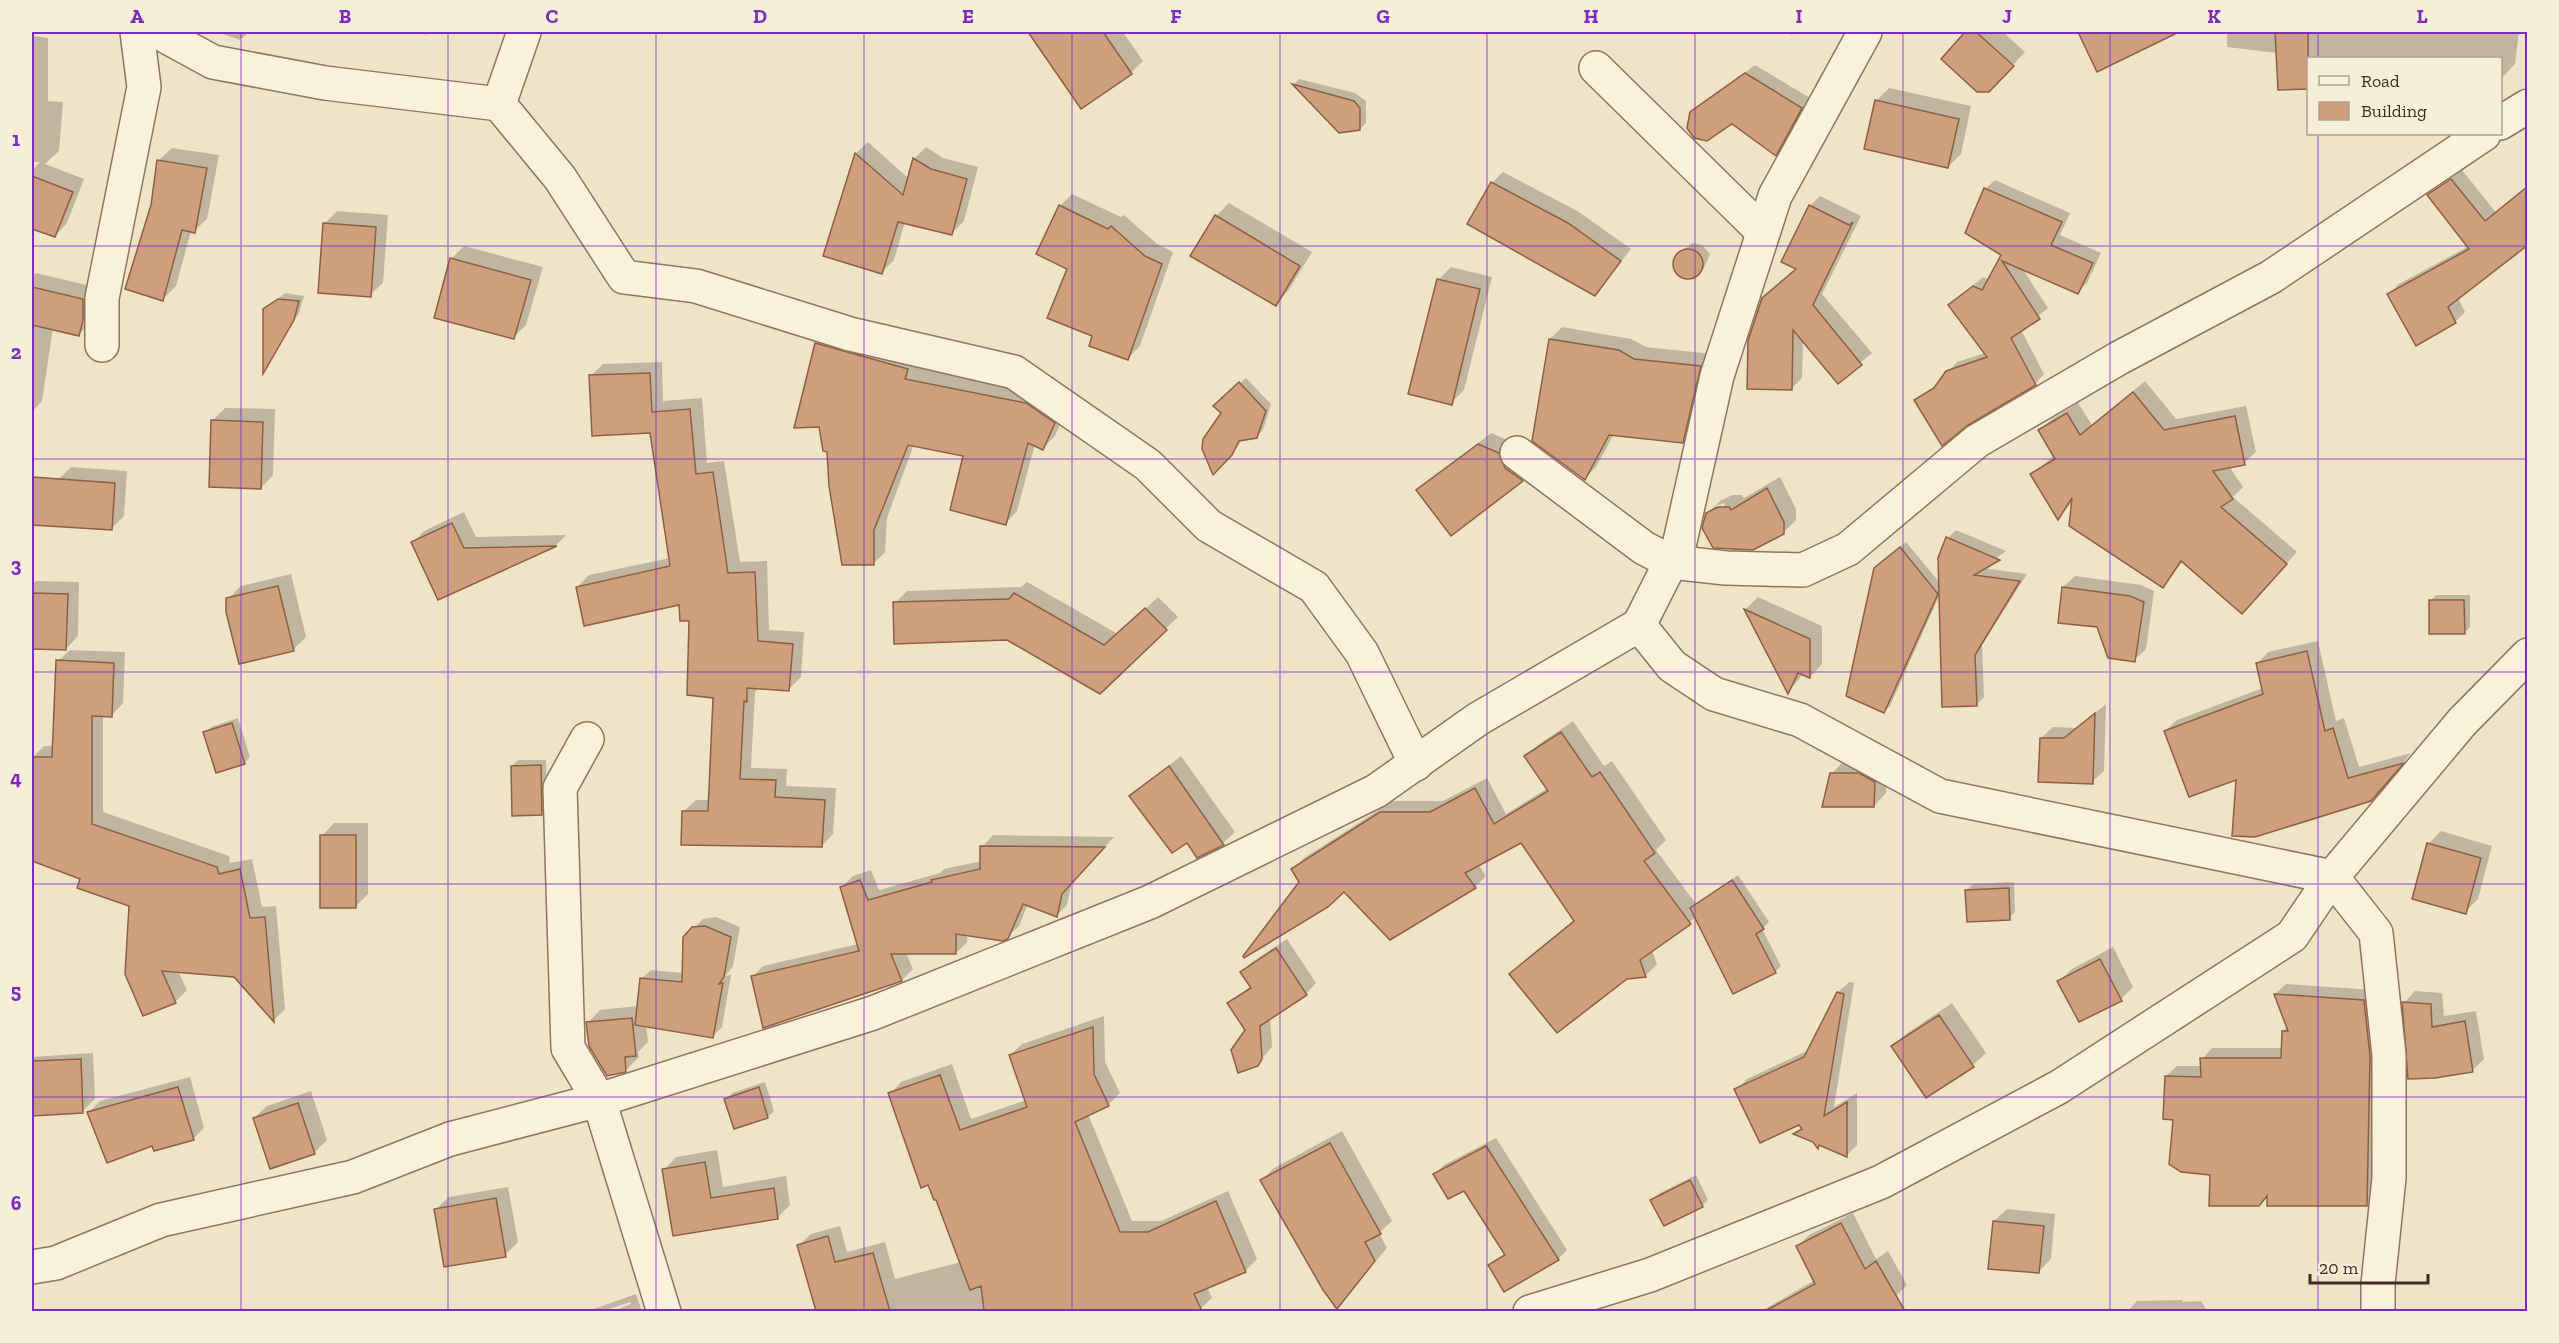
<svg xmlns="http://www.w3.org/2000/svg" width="2559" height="1343" viewBox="0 0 2559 1343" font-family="'Zilla Slab',serif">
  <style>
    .shadow { fill: #0003; fill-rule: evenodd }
    .building { fill: #cf9f7d; stroke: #8d5f41; stroke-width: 1.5 }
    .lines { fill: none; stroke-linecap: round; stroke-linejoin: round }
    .street-casing { stroke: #8d765c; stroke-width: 36 }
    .street { stroke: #faf1dc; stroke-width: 33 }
    .grid { fill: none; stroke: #7b2cbf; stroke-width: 1.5; stroke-opacity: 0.55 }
    .neatline { fill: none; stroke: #7b2cbf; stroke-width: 2 }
    .grid-label { font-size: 20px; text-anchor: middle; font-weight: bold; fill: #7b2cbf }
  </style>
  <rect width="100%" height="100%" fill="#f0e4c8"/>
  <g class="shadow">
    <polygon points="217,32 249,32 240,40"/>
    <polygon points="418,32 430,32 427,35"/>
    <polygon points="1028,32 1123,32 1143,61 1131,73 1043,55"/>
    <polygon points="1785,32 1796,32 1792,35"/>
    <polygon points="1967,32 2003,32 2025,52 2002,77 1943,58"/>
    <polygon points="2080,32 2141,32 2146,41 2098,70"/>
    <polygon points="2227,32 2519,32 2515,64 2503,77 2500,76 2500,58 2308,58 2308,87 2279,88 2278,53 2227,47"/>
    <polygon points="35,36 48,38 48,101 63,102 59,151 45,164 84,179 67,223 55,236 32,227 32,170 40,162 32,162 32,39"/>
    <polygon points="1755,65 1810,98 1785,145 1776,154 1732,122 1690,132 1687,123 1691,113"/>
    <polygon points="1299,79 1355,93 1366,101 1366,123 1360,129 1339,131 1294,84"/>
    <polygon points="1889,88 1971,106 1961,154 1948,167 1876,101"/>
    <polygon points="868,142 909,179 915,158 926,147 943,158 978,167 964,221 952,233 905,222 894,260 882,272 825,255 856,153"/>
    <polygon points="172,148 219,155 207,219 194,231 191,231 176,286 163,299 153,205 159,160"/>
    <polygon points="2462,170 2522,245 2458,298 2465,312 2455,322 2416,344 2389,294 2399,284 2469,246 2429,195"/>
    <polygon points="1503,172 1579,212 1631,249 1595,294 1492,183"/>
    <polygon points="1995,180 2070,213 2060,235 2101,253 2087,283 2078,292 2022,268 2048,308 2021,330 2044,374 2035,384 1916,400 1940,382 1957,362 1985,353 1950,305 1983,277 1989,280 2003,255 1985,189"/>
    <polygon points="1072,194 1121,217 1124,215 1157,244 1173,252 1140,346 1128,358 1069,268 1060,206"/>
    <polygon points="1820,196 1861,216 1822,294 1872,353 1838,382 1803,339 1802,378 1791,389 1750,341 1798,268 1810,206"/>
    <polygon points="1229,203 1312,252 1288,291 1275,304 1192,255 1216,216"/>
    <polygon points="337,211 388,215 383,283 370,295 324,224"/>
    <polygon points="1692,243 1702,245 1710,254 1703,270 1696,276 1683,278 1675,271 1673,259"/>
    <polygon points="464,246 543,267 526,325 513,338 452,258"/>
    <polygon points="1451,267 1492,277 1464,390 1451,403 1410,393 1439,279"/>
    <polygon points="36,273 95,287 92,322 79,334 53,328 42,401 32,412 32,277"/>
    <polygon points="285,293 304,296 299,313 265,370 265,310"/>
    <polygon points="1562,327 1631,339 1646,347 1712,354 1694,430 1682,442 1614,434 1596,467 1585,478 1550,339"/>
    <polygon points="828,332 918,357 915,367 1038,392 1066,411 1055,436 1043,448 1035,444 1017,511 1006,523 965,455 914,444 887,518 885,552 873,564 828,451 816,344"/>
    <polygon points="662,362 663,401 702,398 707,463 724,461 740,562 767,561 769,630 804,632 801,677 789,689 758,688 755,692 751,768 787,769 786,786 836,788 833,834 822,846 684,811 696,800 711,800 715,697 690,619 681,604 577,587 589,575 670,558 651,432 591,376 603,364"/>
    <polygon points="1246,378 1271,404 1263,430 1257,436 1242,439 1237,448 1213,472 1223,413 1215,406"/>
    <polygon points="2145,381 2176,419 2246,406 2256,452 2244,463 2229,466 2243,487 2233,497 2297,552 2253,601 2183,561 2163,586 2073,501 2058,518 2032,474 2055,455 2040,430 2052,419 2078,403 2092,425"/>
    <polygon points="225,408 275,409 273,475 261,488 213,420"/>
    <polygon points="1491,433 1510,441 1533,468 1451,534 1418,490"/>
    <polygon points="71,467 127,471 124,516 112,528 58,480"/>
    <path d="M1780,477l16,32v11l-13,13 -76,-19 13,-13 12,-6h10l2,3zM1724,503l1,2 -9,5v-4z"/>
    <polygon points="464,512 476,537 566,535 556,545 438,598 413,543 424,531"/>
    <polygon points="1956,530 2006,551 1983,568 2027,574 1982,645 1984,697 1976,705 1940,594 1890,706 1884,712 1882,562 1906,542 1940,583 1948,538"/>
    <polygon points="291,574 306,637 293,650 228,599 241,586"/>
    <polygon points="2075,576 2141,585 2154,591 2146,649 2134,660 2063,587"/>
    <polygon points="36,581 79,582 78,636 66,649 32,648 32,584"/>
    <polygon points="1027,582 1118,634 1158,597 1178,617 1099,692 1008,638 895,603 907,591 1021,587"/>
    <polygon points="2436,595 2470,595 2470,627 2464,633 2430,601"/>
    <polygon points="1758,597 1822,626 1822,664 1810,677 1803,674 1789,691 1746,609"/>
    <polygon points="2318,641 2336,721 2344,718 2359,767 2411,753 2382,788 2238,778 2165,731 2177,720 2263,688 2257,664 2268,652"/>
    <polygon points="70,650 125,652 123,703 112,715 103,715 103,812 229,856 230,863 252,859 262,907 276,906 285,1009 274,1020 234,975 178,971 187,990 175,1002 131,905 82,878 32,859 32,758 44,746 54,746 58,661"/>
    <polygon points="2106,704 2104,771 2092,782 2041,738 2053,727 2077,728"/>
    <polygon points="238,718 250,757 244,763 205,733 211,727"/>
    <polygon points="1573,721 1604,766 1612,761 1666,840 1656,850 1696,904 1738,875 1769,922 1762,929 1781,966 1775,972 1696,917 1652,950 1657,964 1645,976 1511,974 1575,920 1521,841 1478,864 1486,876 1475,887 1345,890 1300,882 1293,870 1304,858 1393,801 1443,801 1487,778 1506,814 1548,788 1526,757 1538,745"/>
    <polygon points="1181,756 1235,832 1223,843 1198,856 1188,841 1131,796"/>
    <polygon points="518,760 546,760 547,807 541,813 512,766"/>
    <polygon points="1844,761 1887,769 1886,793 1874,806 1831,774"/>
    <polygon points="334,823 368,823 368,894 356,906 322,836"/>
    <polygon points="2441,831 2492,846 2478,899 2465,912 2428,844"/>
    <polygon points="993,835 1114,837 1072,881 1067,905 1057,915 1028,904 1019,926 1007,937 967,934 967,942 956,953 906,953 913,969 902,980 764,1026 752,977 763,966 858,944 842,887 853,876 871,870 879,890 940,873 944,869 982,861 982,847"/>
    <polygon points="2014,882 2015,912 2009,918 1967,890 1973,884"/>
    <polygon points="716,917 740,927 733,966 725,976 731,975 722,1027 712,1037 646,1025 648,1042 638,1052 639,1057 626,1070 588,1023 600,1010 638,1006 641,979 651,970 683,973 685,937 703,919"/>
    <polygon points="1287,939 1316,983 1306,994 1270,1017 1272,1047 1257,1064 1247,1030 1229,1003 1251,986 1242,972 1252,962"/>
    <polygon points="2113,947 2133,987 2121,999 2059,981 2072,969"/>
    <polygon points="1849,982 1854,983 1834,1107 1857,1093 1857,1145 1847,1155 1821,1144 1818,1147 1813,1141 1795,1133 1802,1127 1799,1123 1736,1090 1747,1079 1809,1050 1838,992"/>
    <polygon points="2286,984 2374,990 2377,1193 2367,1204 2212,1174 2174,1118 2166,1076 2177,1066 2202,1066 2202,1059 2212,1048 2283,1048 2283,1031 2288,1026 2275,994"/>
    <polygon points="2415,991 2442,993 2444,1016 2476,1011 2484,1059 2472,1071 2404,1003"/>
    <polygon points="1952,1003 1986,1053 1973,1065 1926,1096 1893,1046 1906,1034"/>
    <polygon points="1104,1016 1105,1062 1120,1093 1108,1105 1088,1114 1132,1221 1161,1221 1228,1191 1257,1259 1245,1271 1207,1287 1212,1298 1197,1312 817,1312 799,1245 811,1234 840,1226 847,1252 885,1242 895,1279 961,1262 937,1198 890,1094 901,1082 952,1064 971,1119 1026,1100 1010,1055 1022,1044"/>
    <polygon points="93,1053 95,1099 83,1111 32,1114 32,1057"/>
    <polygon points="190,1077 204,1128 193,1139 153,1144 89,1112 100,1101"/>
    <polygon points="765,1082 774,1111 768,1117 726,1099 732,1093"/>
    <polygon points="311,1091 327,1140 314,1153 254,1118 267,1106"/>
    <polygon points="1342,1131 1392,1221 1379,1233 1387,1248 1335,1309 1262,1180 1274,1168"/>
    <polygon points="1496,1138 1567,1250 1558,1259 1505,1290 1490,1265 1505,1253 1465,1189 1435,1174 1444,1165"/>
    <polygon points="717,1150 723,1187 786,1176 790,1205 778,1217 675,1234 664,1170 676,1157"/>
    <polygon points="1696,1175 1708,1200 1702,1206 1652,1200 1658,1194"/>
    <polygon points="508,1187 518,1242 505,1255 436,1209 449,1197"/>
    <polygon points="2007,1209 2055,1214 2051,1259 2038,1272 1994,1221"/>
    <polygon points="1853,1213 1876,1259 1888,1251 1907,1285 1896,1296 1868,1312 1760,1312 1815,1280 1798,1246 1809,1235"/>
    <polygon points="636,1294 642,1312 611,1312 631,1304 630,1302 601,1312 585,1312"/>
    <polygon points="2183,1300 2182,1302 2201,1301 2208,1312 2127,1312 2137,1301"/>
  </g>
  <g class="building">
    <polygon points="1028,32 1103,32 1132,74 1081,109"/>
    <polygon points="1965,32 1976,32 2014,66 1989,92 1977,92 1941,59"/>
    <polygon points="2078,32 2179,32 2097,72"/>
    <polygon points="2275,32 2308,32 2308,89 2278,90"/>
    <polygon points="1745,73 1802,108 1776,156 1732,124 1707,141 1694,138 1687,128 1690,112"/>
    <polygon points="1292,84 1354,101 1360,108 1360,130 1339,133"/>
    <polygon points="1875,100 1959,119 1948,168 1864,149"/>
    <polygon points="855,153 903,195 913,158 931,169 967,179 952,235 898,222 882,274 823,256"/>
    <polygon points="157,160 207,168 195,233 182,230 163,301 125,289 151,205"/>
    <polygon points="32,176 73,192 55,237 32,229"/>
    <polygon points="2451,179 2485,221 2528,186 2528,245 2448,307 2456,323 2416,346 2387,294 2469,249 2427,195"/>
    <polygon points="1491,182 1568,223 1621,261 1595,296 1467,224"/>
    <polygon points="1984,188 2062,222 2051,245 2093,263 2078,294 2002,261 2040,319 2011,338 2036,385 1968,425 1942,446 1914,400 1934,388 1946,371 1987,357 1948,305 1973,286 1982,290 2001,255 1965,233"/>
    <polygon points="1059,205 1108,229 1111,226 1145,256 1162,264 1128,360 1089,346 1092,336 1047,318 1067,269 1036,254"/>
    <polygon points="1809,205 1849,225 1853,222 1813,305 1862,365 1838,384 1793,330 1792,390 1747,389 1748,341 1762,298 1796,269 1781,262"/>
    <polygon points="1215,215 1300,266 1276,306 1190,256"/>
    <polygon points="323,223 376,227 371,297 318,293"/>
    <circle cx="1688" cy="264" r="15"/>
    <polygon points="450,258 531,280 514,339 434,318"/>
    <polygon points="1437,279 1480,289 1452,405 1408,394"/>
    <polygon points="32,287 83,299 83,320 79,336 32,325"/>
    <polygon points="278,299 299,301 294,320 263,374 263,309"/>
    <polygon points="1549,339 1619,350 1634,359 1701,366 1683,443 1609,435 1585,480 1532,441"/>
    <polygon points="815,343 908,369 905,379 1026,403 1055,423 1043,450 1028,443 1006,525 950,510 963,456 908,445 874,530 874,565 842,565 829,486 827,452 823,451 819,427 794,428"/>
    <polygon points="650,373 652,412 690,409 696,474 713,472 728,573 755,572 758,641 793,644 789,691 747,688 747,702 744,701 740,779 776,780 775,797 825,800 822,847 681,845 682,811 708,811 713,698 687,695 689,621 680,621 679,605 584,626 576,587 670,566 650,433 592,436 589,375"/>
    <polygon points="1239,382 1266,411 1257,438 1239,441 1232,455 1213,475 1202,449 1203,439 1221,413 1213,406"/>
    <polygon points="2133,392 2164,430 2235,416 2245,465 2213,471 2233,499 2221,507 2287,564 2242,614 2181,561 2163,588 2069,526 2072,498 2058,520 2030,474 2055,459 2038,430 2067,413 2080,435"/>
    <polygon points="211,420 263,422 261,489 209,487"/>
    <polygon points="1478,444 1499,453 1505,468 1523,481 1451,536 1416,490"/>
    <polygon points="32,477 115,483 112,530 32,525"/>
    <polygon points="1767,488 1784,522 1784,534 1753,550 1713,548 1702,528 1706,513 1718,507 1729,507 1731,510"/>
    <polygon points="452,523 464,548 557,546 438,600 411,542"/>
    <polygon points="1946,537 2000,560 1974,575 2020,581 1975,655 1977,706 1942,707 1938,558"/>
    <polygon points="1900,547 1938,594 1884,713 1846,696 1874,568"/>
    <polygon points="278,586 294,651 239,664 226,612 226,598"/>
    <polygon points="2062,587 2130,596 2144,602 2135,662 2108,658 2097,627 2058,623"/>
    <polygon points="32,593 68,594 66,650 32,649"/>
    <polygon points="1014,593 1104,645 1145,608 1167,630 1100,694 1007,640 894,644 893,602 1009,599"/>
    <polygon points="2429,600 2464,600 2465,634 2429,634"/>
    <polygon points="1744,609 1810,639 1810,678 1798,673 1788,694"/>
    <polygon points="2307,651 2325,731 2333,728 2348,778 2404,763 2371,801 2255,837 2232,836 2236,780 2189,797 2164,731 2263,694 2256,663"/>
    <polygon points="56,660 114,663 112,717 92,716 92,824 217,867 219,874 240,869 250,918 265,917 274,1022 234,977 162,971 176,1003 143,1016 125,974 129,906 77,888 80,879 32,861 32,757 52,757"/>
    <polygon points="2095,713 2093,784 2038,782 2040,738 2064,738"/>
    <polygon points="232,723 245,764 216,773 203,732"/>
    <polygon points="1561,732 1592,777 1600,772 1655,853 1644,861 1691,924 1640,960 1646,977 1627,979 1557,1033 1509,974 1574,921 1521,843 1465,873 1476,888 1390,940 1344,892 1328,907 1244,958 1243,956 1299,882 1291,869 1380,812 1430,812 1475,788 1494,824 1548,791 1524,756"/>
    <polygon points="541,765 542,815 512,816 511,766"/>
    <polygon points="1169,766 1224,845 1197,858 1187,843 1172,853 1129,796"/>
    <polygon points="1830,773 1859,773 1875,782 1874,807 1822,807"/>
    <rect x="320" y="835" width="36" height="73"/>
    <polygon points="2427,843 2481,858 2466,914 2412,899"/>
    <polygon points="980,846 1105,847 1062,894 1057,917 1023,904 1008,939 1003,941 956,934 956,954 891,954 902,981 763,1028 751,976 859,951 840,887 860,880 868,900 932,882 931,880 980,869"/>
    <polygon points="1732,880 1764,929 1756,934 1776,973 1733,994 1690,908"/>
    <polygon points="2009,888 2010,920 1967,922 1965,890"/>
    <polygon points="705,926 731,937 724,977 719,984 723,983 713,1038 635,1025 640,978 682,982 683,937 692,927"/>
    <polygon points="1276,948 1307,995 1260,1026 1262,1059 1258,1066 1238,1073 1231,1050 1245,1030 1227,1003 1251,988 1240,972"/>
    <polygon points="2100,959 2122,1001 2079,1022 2057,981"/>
    <polygon points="1837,992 1844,994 1824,1116 1847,1102 1847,1157 1819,1145 1818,1149 1813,1142 1793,1134 1802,1129 1799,1125 1760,1143 1734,1089 1804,1057"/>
    <polygon points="2274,994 2364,1000 2370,1056 2367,1206 2267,1206 2267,1196 2259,1206 2209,1206 2210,1175 2181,1172 2169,1164 2173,1120 2163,1119 2165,1076 2201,1077 2200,1058 2281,1058 2282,1031 2288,1031"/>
    <polygon points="2402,1002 2431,1004 2432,1027 2465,1021 2473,1072 2435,1078 2408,1079"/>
    <polygon points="1939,1015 1974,1067 1926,1098 1891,1046"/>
    <polygon points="632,1018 636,1056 625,1057 626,1072 607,1076 589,1046 586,1022"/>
    <polygon points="1093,1027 1094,1074 1109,1106 1075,1122 1120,1232 1148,1232 1216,1201 1246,1272 1194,1294 1202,1311 984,1311 981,1286 970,1290 936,1200 934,1200 928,1185 921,1188 888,1093 940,1075 960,1130 1027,1107 1009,1055"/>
    <polygon points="81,1059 83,1113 32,1116 32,1061"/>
    <polygon points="178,1087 194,1140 154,1151 152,1146 107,1163 87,1112"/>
    <polygon points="759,1087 768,1118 734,1129 724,1099"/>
    <polygon points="298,1103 315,1154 270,1169 253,1118"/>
    <polygon points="1330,1143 1381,1234 1365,1242 1375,1261 1337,1309 1323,1290 1260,1180"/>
    <polygon points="1486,1146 1559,1260 1504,1292 1488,1265 1505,1255 1464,1191 1448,1199 1433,1174"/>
    <polygon points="705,1162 711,1198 774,1188 778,1219 673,1236 662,1169"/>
    <polygon points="1690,1180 1703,1207 1664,1226 1650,1200"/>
    <polygon points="496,1198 506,1257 444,1267 434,1209"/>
    <polygon points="1993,1221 2044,1226 2039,1273 1988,1269"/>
    <polygon points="1841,1223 1865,1269 1876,1261 1905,1311 1765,1311 1815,1284 1796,1246"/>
    <polygon points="828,1236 835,1262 873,1253 890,1311 816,1311 797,1245"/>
  </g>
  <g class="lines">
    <g class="street-casing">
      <g id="street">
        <polyline points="158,32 213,62 325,83 499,104"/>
        <polyline points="524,32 499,104 560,178 624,277 696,286 850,334 1014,372 1148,465 1209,526 1314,587 1362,653 1416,764"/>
        <polyline points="1596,68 1763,232"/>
        <polyline points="2500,123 2528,106"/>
        <polyline points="102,345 102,298 144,87 137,32"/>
        <polyline points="1517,453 1644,548 1671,562 1726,568 1803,570 1848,549 1977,441 2119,358 2271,277 2484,134"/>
        <polyline points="1639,625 1672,666 1714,694 1800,720 1940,796 2332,877 2376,933 2389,1055 2389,1178 2378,1284 2378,1312"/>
        <polyline points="587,739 560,788 568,1048 599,1100 664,1312"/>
        <polyline points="32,1267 56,1263 161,1220 353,1177 450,1139 599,1100 873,1013 1150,902 1376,791 1478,719 1639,625 1679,546 1717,376 1775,196 1865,32"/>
        <polyline points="1530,1312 1650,1275 1881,1182 2059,1087 2292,936 2332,877 2462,722 2528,655"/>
      </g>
    </g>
    <use href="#street" class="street"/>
  </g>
  <path class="grid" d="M241,32v1280M448,32v1280M656,32v1280M864,32v1280M1072,32v1280M1280,32v1280M1487,32v1280M1695,32v1280M1903,32v1280M2110,32v1280M2318,32v26M2318,134v1178M32,246h2496M32,459h2496M32,672h2496M32,884h2496M32,1097h2496"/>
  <rect width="2559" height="1343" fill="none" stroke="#f7eed8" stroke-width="66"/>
  <rect x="2307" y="57" width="195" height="78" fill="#f7eed8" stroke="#ada18e" stroke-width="1.5"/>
  <rect x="2319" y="76" width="30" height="9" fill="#faf1dc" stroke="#ada18e" stroke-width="1.5"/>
  <text x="2361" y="87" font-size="18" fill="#3d2e20">Road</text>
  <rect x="2319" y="102" width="30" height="18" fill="#cf9f7d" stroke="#ada18e" stroke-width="1.5"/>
  <text x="2361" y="117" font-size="18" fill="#3d2e20">Building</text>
  <path d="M2310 1274v9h118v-9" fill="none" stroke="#3d2e20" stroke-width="3"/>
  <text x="2319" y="1274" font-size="18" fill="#3d2e20" stroke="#f7eed8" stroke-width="4.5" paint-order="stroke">20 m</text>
  <rect x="33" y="33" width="2493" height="1277" class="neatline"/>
  <g class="grid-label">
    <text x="137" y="23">A</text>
    <text x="345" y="23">B</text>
    <text x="552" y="23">C</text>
    <text x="760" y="23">D</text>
    <text x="968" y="23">E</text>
    <text x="1176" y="23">F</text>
    <text x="1383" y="23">G</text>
    <text x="1591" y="23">H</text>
    <text x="1799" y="23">I</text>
    <text x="2007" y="23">J</text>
    <text x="2214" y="23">K</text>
    <text x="2422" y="23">L</text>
    <text x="16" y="146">1</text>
    <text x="16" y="359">2</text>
    <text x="16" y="572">3</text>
    <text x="16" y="785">4</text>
    <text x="16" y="998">5</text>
    <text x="16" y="1210">6</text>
  </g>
</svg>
